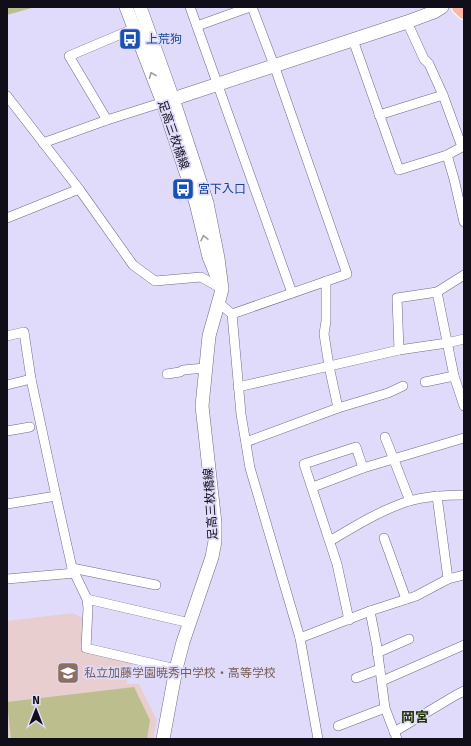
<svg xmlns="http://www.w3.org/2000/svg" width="471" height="746" viewBox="0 0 471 746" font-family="Signika,'Noto Sans JP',sans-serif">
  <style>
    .education { fill: #e9cecf }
    .green { fill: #bcbf8d }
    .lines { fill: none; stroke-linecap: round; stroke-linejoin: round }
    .street-casing { stroke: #6f6a86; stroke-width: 10 }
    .secondary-casing { stroke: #6f6a86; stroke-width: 14 }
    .primary-casing { stroke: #fff; stroke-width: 16 }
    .street { stroke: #fff; stroke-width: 9 }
    .secondary { stroke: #fff; stroke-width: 13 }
    .primary { stroke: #fbb7a1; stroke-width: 14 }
    .oneway { stroke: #9f9fa3 }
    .labels { text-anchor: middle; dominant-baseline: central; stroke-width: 3.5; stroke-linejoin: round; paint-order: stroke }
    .transit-label { font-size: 12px; fill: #164399; stroke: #e0dbfb; text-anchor: start }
    .street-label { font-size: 12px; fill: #100e18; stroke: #e0dbfb }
    .education-label { font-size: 12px; fill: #785e54; stroke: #e0dbfb; text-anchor: start }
    .quarter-label { font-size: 14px; font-weight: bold; fill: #213500; stroke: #e0dbfb }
  </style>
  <rect width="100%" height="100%" fill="#e0dbfb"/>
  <polygon class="education" points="73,613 83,618 82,651 133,662 126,684 139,684 157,720 153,739 7,739 7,621"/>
  <g class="green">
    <polygon points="7,7 35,7 7,15"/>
    <polygon points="134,687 150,720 147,739 11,739 7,702"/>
  </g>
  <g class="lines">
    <g class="street-casing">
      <g id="street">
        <polyline points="190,7 292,293"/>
        <polyline points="197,26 250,7"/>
        <polyline points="353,40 399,170 447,155 462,147 443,95 429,64 424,59 407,22"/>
        <polyline points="7,96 79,189 133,265 155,281 201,277 222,289"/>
        <polyline points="379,115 443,95"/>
        <polyline points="107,120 69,56 133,29"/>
        <polyline points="43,143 107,120 167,101"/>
        <polyline points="447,155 454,179 464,222"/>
        <polyline points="7,218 79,189"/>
        <polyline points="326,281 326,321 324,334 329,366 338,408"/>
        <polyline points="437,292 454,376 464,406"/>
        <polyline points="219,303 232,314 241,414 250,468 300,638 318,739"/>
        <polyline points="232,314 347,274 274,65 252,7"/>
        <polyline points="7,336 24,332 31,379 56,496 72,568 87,599 88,608 86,648 176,669"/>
        <polyline points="399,350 397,298 437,292 464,275"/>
        <polyline points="167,374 180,372 183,370 205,368"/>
        <polyline points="425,382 454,376"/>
        <polyline points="7,385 31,379"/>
        <polyline points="238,387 399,350 447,343 464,339"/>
        <polyline points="7,431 30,427"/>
        <polyline points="385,437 410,501"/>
        <polyline points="246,442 338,408 388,393 403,386"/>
        <polyline points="313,487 363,468 464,438"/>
        <polyline points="437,496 448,579"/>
        <polyline points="7,504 56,496"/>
        <polyline points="384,538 406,599"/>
        <path d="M330,541c25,-15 51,-31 79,-40 18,-5 37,-6 55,-6"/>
        <polyline points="72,568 156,585"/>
        <polyline points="7,579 75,573"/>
        <polyline points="87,599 190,623"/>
        <polyline points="349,620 337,564 304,464 356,447 363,468"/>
        <polyline points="300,638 370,611"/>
        <polyline points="377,653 409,639"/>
        <polyline points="356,678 380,669"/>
        <polyline points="382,681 464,645"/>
        <polyline points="338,726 385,708"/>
        <polyline points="394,732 456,695 464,691"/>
        <polyline points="397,739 385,708 377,647 370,611 416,596 448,579 464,575"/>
      </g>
    </g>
    <g class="secondary-casing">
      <g id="secondary">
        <polyline points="126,7 163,103 196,203 209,257 216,274"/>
        <polyline points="140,7 173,99 207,203 218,258 222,289 220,297 209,336 202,406 215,523 215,541 212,557 183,642 176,669 163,739"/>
        <polyline points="173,99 407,22 434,12 442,7"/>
      </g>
    </g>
    <g class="primary-casing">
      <polyline id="primary" points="459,7 464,12"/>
    </g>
    <use href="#street" class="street"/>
    <use href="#secondary" class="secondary"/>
    <use href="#primary" class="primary"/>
  </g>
  <defs><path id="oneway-chevron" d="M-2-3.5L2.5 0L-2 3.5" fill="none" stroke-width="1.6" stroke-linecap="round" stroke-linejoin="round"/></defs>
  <g class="oneway">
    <use href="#oneway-chevron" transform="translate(152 75) rotate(-112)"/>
    <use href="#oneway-chevron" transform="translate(204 238) rotate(-103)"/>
  </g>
  <defs>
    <g id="bus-square" transform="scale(1.15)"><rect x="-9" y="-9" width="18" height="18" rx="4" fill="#1a4fb4" stroke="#e0dbfb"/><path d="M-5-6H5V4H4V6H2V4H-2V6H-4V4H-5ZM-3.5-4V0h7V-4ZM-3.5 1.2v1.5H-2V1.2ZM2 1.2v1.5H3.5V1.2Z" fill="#fff"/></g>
    <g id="school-square" transform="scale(1.15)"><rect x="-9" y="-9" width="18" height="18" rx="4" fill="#8d6e63" stroke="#e0dbfb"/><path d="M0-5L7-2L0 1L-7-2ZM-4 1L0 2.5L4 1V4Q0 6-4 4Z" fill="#fff"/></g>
  </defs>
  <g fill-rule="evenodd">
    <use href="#bus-square" x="130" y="39"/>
    <use href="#bus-square" x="183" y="189"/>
    <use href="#school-square" x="68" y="673"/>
  </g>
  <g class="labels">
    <g class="transit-label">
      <text x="146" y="39">上荒狗</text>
      <text x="198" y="189">宮下入口</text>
    </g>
    <g class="street-label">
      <text transform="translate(173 135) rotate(71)">足高三枚橋線</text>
      <text transform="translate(211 504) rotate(-94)">足高三枚橋線</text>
    </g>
    <g class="education-label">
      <text x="84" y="673">私立加藤学園暁秀中学校・高等学校</text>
    </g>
    <g class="quarter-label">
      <text x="415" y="717">岡宮</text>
    </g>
  </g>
  <rect width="471" height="746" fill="none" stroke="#100e18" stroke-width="16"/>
  <g transform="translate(36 710)" stroke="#e0dbfb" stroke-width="3" paint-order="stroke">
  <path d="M0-3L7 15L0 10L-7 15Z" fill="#100e18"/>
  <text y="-6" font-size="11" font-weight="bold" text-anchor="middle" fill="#100e18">N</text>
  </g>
</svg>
